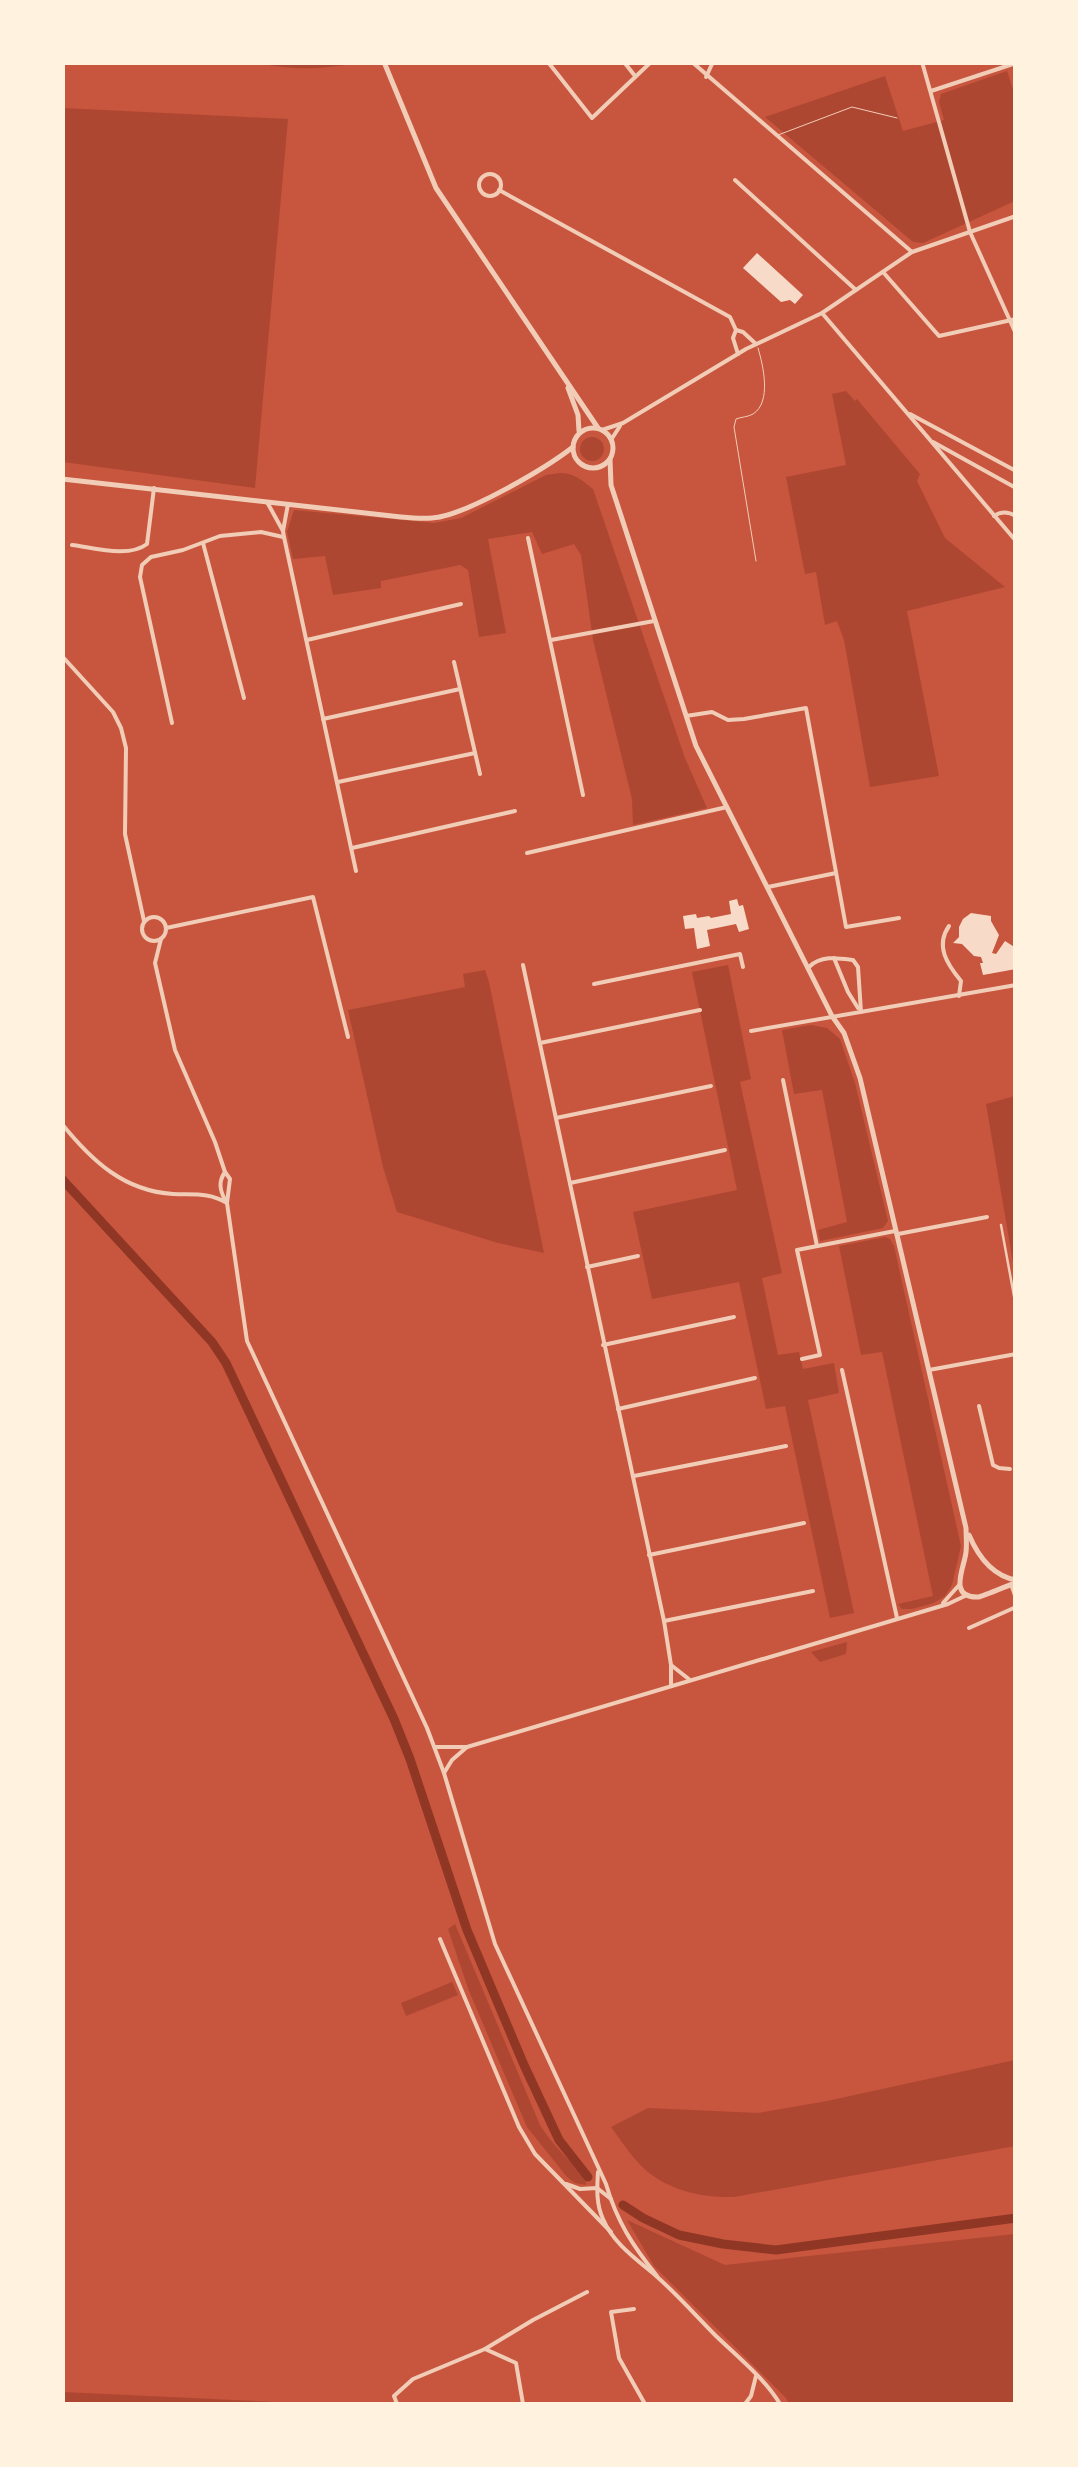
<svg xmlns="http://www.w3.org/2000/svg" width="1078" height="2467" viewBox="0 0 1078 2467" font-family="Jost,sans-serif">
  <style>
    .green { fill: #ae4732 }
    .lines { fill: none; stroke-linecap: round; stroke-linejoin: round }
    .canal { stroke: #8f3625; stroke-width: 9 }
    .building { fill: #f7dbc8 }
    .service { stroke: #f1ccb7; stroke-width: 1 }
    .pedestrian { stroke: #f1ccb7; stroke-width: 2.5 }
    .minor { stroke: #f1ccb7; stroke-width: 4 }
    .tertiary { stroke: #f1ccb7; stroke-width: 5 }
  </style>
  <rect width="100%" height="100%" fill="#c8553d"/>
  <g class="green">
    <path d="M260,63v-1l97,1c-32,6 -64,8 -97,0z"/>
    <polygon points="1007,71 1015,96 1015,201 923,243 913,242 765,117 885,76 903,131 944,120 939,102 941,94"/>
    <polygon points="63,108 288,119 255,488 63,462"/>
    <polygon points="846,391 855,401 857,399 920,474 917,481 945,538 1005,587 907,611 939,776 870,787 844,640 837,621 825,625 816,572 805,574 786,477 846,465 832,394"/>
    <circle cx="592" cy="449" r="12"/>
    <path d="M560,473c14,0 22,7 33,16l92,269 22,50 -74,17 -1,-26 -39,-159 -12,-85 -7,-11 -32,10 -10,-22 -44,7 18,94 -27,4 -11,-67 -8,-5 -79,16v7l-48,7 -8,-39 -32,3 -6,-27 7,-22 140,13 27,-5 85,-43z"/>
    <polygon points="728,965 751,1079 740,1082 782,1273 762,1278 778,1355 799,1352 803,1369 834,1363 839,1393 808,1400 854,1613 830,1618 785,1406 766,1409 739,1282 652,1299 633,1212 737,1190 692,972"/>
    <polygon points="485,970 489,982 544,1253 498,1243 397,1212 383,1167 348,1010 465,987 463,974"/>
    <polygon points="811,1025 827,1028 840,1039 855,1083 888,1221 883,1228 820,1241 818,1230 847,1222 822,1090 794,1094 782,1030"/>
    <polygon points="1015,1096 1016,1096 1015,1274 986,1104"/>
    <polygon points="885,1237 890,1239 894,1246 961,1546 952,1585 945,1596 934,1603 912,1609 902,1609 898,1604 933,1596 882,1352 861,1355 839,1246"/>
    <polygon points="847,1642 846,1654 820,1662 811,1652"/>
    <path d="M455,1924l85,201c12,20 31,36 46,54v6l-11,-2 -8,-6 -40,-50 -58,-136 -21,-62z"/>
    <polygon points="452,1982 458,1995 406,2016 401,2003"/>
    <path d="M1015,2060v86l-281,51c-28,1 -59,-5 -82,-22 -17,-12 -29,-32 -41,-48l37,-19 110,5 69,-12z"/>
    <polygon points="627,2220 725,2265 1015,2234 1015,2404 789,2404 786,2398 654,2266"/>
    <polygon points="63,2392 296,2403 296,2404 63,2404"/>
  </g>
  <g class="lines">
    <g class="canal">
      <polyline points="62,1179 212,1342 226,1363 394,1719 410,1759 467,1930 524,2065 559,2140 588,2177"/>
      <polyline points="623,2205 643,2218 679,2235 723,2244 776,2250 1016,2218"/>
    </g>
  </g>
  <g class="building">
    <polygon points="757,253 803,295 795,304 790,300 781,302 743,268"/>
    <polygon points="737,899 739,906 743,905 749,929 739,932 736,924 707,930 710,946 697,949 694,928 685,929 683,916 696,914 697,918 709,916 711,918 731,914 729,901"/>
    <polygon points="971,913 991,916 991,921 999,935 992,953 996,954 1005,941 1016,948 1016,969 983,975 980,963 983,963 981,957 974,956 962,944 953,943 959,937 959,927 963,919"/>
  </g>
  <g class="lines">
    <g class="service">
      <polyline points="778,135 852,107 897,118"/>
      <path d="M756,561l-22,-134 2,-8c5,-2 12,-2 17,-5 19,-12 10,-49 5,-66"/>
    </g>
    <polyline class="pedestrian" points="1001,1225 1016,1307"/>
    <g class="minor">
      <polyline points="548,62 592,118 651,62"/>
      <polyline points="624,62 635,76"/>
      <polyline points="692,62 912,252"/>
      <polyline points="922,62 970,232 1016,334"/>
      <polyline points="706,77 713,62"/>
      <polyline points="931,91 1016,63"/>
      <circle cx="490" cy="185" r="11"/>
      <polyline points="735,180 856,290"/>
      <polyline points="499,190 730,317 736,330"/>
      <polyline points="883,272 939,336 1016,319"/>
      <polyline points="822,313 1016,541"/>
      <polyline points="736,330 743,332 756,344"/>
      <polyline points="736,330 733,338 738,354"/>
      <polyline points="910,414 1016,471"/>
      <polyline points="602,430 623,423 746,349 822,313 912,252 1016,216"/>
      <polyline points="611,440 620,426"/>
      <polyline points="933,442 1016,488"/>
      <polyline points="267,502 283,531"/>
      <polyline points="288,504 283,531 284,537 356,871"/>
      <path d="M994,516c7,-5 15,-4 22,0"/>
      <polyline points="528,538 583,795"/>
      <polyline points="203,543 244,698"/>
      <path d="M72,545c23,3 57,13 75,-1l7,-56"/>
      <polyline points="307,640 461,604"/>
      <polyline points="551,640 654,621"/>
      <polyline points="62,656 113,712 121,728 126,748 125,834 144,921"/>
      <polyline points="454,662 480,774"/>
      <polyline points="686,716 712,712 728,720 744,719 806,708 846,927 899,918"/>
      <polyline points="323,719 460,689"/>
      <polyline points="172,723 140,577 142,565 151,557 183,550 220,536 261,532 283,537"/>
      <polyline points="338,782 475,753"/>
      <polyline points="352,848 515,811"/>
      <polyline points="527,853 727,807"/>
      <polyline points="768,887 836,873"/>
      <circle cx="154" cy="929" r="12"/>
      <path d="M949,926c-14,20 -2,38 12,55l-2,15"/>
      <polyline points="166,928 313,897 348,1037"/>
      <path d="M161,939l-6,24 20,87 40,92 10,30 5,7 -3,24 20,138 180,387 17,45 51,171 111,240c11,38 27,62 51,92"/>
      <polyline points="834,958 848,992 858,1008"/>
      <polyline points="523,965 664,1621 671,1665 671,1686"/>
      <path d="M809,967c12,-12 29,-9 44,-7l5,7 3,45"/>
      <polyline points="594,984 740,954 743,967"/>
      <polyline points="751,1031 1016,985"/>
      <polyline points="540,1043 700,1010"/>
      <polyline points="783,1080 817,1246"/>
      <polyline points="556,1118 711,1086"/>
      <path d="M62,1124c30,37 62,67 111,70 20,1 36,-2 54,9"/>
      <path d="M225,1172c-7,10 -5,18 0,28"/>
      <polyline points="570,1183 725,1150"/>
      <polyline points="898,1234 987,1217"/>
      <polyline points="587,1267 638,1256"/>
      <polyline points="603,1345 734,1317"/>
      <polyline points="802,1359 820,1355 797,1250 895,1231"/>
      <polyline points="842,1370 897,1618"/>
      <polyline points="929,1370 1016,1354"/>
      <polyline points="979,1406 993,1465 999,1468 1010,1469"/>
      <polyline points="618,1409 755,1378"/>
      <polyline points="634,1476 786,1446"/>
      <polyline points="649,1555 804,1523"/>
      <polyline points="1011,1584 1016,1598"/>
      <polyline points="943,1603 960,1584"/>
      <polyline points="664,1621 813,1591"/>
      <polyline points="969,1628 1016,1607"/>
      <polyline points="671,1665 690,1680"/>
      <polyline points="435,1747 467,1747 948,1604 967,1595"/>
      <polyline points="444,1773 452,1760 467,1747"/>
      <polyline points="440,1939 519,2127 535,2154 611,2232"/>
      <path d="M598,2172c-1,16 -2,32 5,47 10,24 33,40 52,56 22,19 41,41 61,61 22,21 49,43 64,68"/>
      <polyline points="566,2184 580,2189 597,2188 611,2199"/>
      <polyline points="634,2309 611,2312 619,2358 645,2404"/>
      <polyline points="485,2349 533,2320 587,2292"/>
      <polyline points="397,2404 394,2396 413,2379 485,2349 516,2363 523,2404"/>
      <polyline points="745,2404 751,2396 756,2376"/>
    </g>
    <g class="tertiary">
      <polyline points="384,62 436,188 598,428"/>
      <polyline points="568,388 578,415 579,431"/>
      <circle cx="593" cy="448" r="20"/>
      <path d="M610,459l1,26 85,261 136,270 12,17 16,45 106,450c0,8 1,16 0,24 -1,14 -19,46 12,45 4,0 30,-12 38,-14"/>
      <path d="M62,479l339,38c10,1 21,2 31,1 33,-2 114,-50 141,-71"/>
      <path d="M969,1535c9,21 24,41 47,45"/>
    </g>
  </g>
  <rect width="1078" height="2467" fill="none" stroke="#fff3e0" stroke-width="130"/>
</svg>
